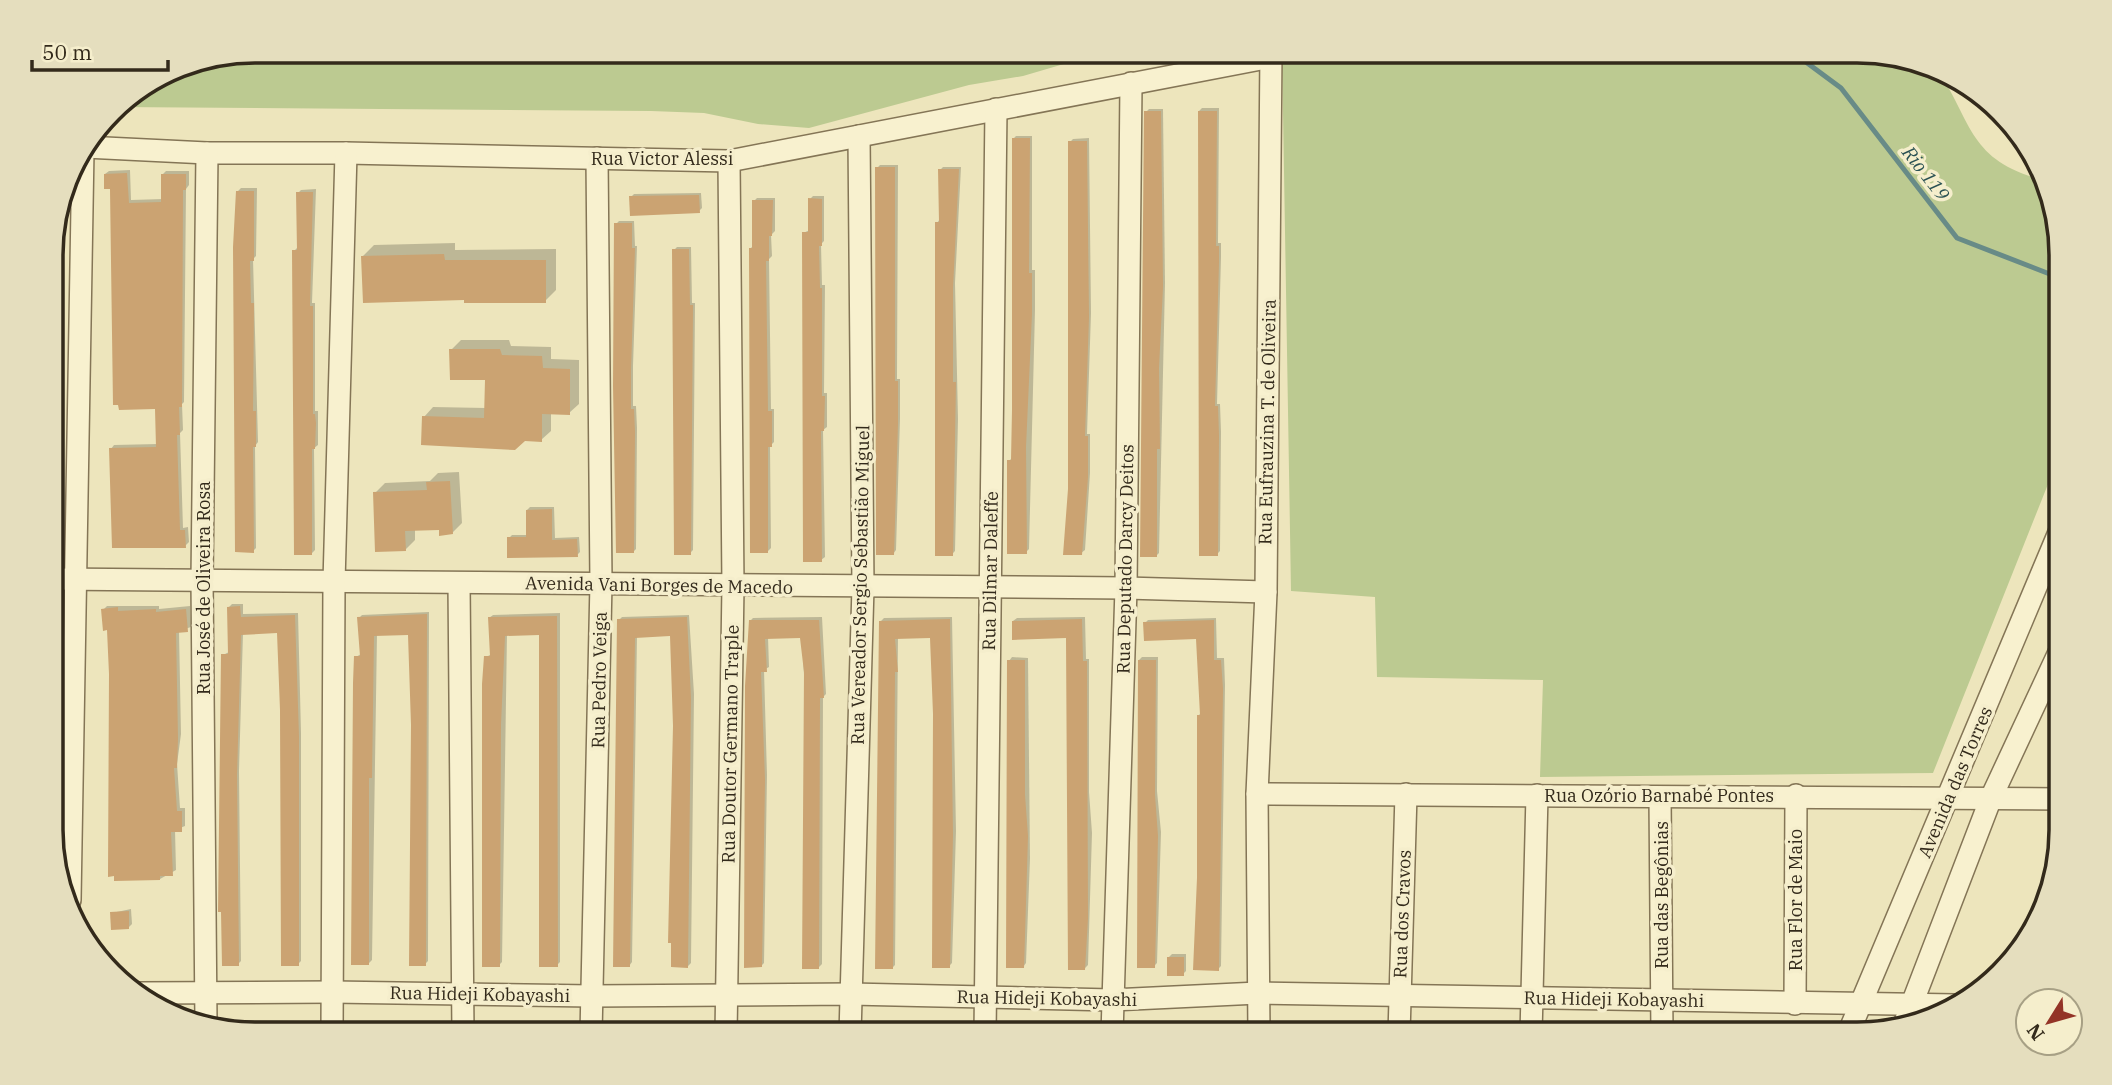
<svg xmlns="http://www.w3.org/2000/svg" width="2112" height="1085" viewBox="0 0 2112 1085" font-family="'IBM Plex Serif',serif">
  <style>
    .green { fill: #bcca91 }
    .shadow { fill: #0003 }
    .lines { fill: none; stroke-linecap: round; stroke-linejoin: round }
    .stream { stroke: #688b87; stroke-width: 5 }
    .building { fill: #cba372 }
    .street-casing { stroke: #847556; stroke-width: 24 }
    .street { stroke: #f8f1cf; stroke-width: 21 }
    .labels { text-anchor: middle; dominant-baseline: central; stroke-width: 7; stroke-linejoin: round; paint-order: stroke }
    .street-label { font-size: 18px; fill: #332a1b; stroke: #f5eecc }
    .water-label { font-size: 19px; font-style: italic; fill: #2a5153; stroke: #f5eecc }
    .rim { fill: none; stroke: #332a1b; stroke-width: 3.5 }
  </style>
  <rect width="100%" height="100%" fill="#ede5bc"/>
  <g class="green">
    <polygon points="255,51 1108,51 1023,76 969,85 809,128 758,124 704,113 651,111 116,107 177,66"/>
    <path d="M1282,51h575l80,18c35,52 31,90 102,110l21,50v225l-127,319 -393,4 3,-97 -166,-3 -2,-80 -84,-6z"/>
  </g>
  <g class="shadow">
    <polygon points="1202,108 1219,108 1218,243 1221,243 1221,257 1217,404 1220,404 1221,432 1220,551 1217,554 1199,111"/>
    <polygon points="1149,109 1163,109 1165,283 1159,553 1156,556 1146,112"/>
    <polygon points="1016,136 1032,136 1032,270 1035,270 1035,310 1029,549 1026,552 1009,461 1013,457 1013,139"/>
    <polygon points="1089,138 1091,313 1087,434 1090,434 1090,473 1085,550 1081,553 1070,489 1070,142 1073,139"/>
    <polygon points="880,165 898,165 897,379 900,379 900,419 896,550 893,554 877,168"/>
    <polygon points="943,167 961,167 955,283 958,419 955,551 952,554 937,223 940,219 940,170"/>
    <polygon points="130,170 131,200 163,199 162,175 166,171 189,171 189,185 186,189 184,402 182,404 183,430 180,433 183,528 188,527 189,542 185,546 111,449 114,445 158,444 156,407 111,188 105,174 109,171"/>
    <polygon points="241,188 257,188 256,256 253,259 258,442 255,446 256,548 253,551 238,191"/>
    <polygon points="316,189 312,303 315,303 315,411 318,411 318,445 314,448 315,550 312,553 294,251 297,248 298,193 301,190"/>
    <polygon points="701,193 702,208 699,211 631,197 634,194"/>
    <polygon points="813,196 824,196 824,241 821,244 822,285 825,285 824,393 827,393 827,427 823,430 825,557 821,560 803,233 810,230 810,199"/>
    <polygon points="757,198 775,198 775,231 771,235 772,256 769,259 771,409 774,409 774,442 770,446 771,548 768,551 750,249 754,245 754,201"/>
    <polygon points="619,221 634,221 635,246 637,246 633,366 633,406 636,406 637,428 636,549 633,552 616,224"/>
    <polygon points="55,229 54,399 52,401 51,241"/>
    <polygon points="455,243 455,250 556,249 556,290 545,301 466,298 363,256 374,245"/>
    <polygon points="677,247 691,247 692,303 695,303 693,550 690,553 674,250"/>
    <polygon points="461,340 509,340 511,346 551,347 551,359 579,360 579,404 569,413 551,413 551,431 541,440 424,417 433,407 486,408 487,379 451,350"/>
    <polygon points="459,472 462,523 452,533 440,528 415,529 415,540 405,550 375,493 385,483 430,481 438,473"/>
    <polygon points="52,498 53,530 57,530 58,544 54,548 52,548"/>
    <polygon points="530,507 554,507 555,538 579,537 580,552 577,555 509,538 512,535 528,535 527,510"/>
    <polygon points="232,604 243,604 243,614 298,613 301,733 301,961 298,964 278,631 243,633 239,771 241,961 238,964 223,655 229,652 229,607"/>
    <polygon points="107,606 159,606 159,609 190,606 191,627 179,631 181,734 177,764 180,808 185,808 185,826 175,830 176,870 160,879 110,674 109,629 103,610"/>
    <polygon points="52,609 57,609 57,625 54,628"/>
    <polygon points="429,612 428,961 425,964 409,633 377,634 372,960 369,963 356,657 361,654 359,618 362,615"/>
    <polygon points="560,613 560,962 557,965 541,633 507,634 502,962 499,965 486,657 492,654 489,618 493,615"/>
    <polygon points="689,615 694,694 691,963 688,966 672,634 637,636 632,962 629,966 619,620 622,617"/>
    <polygon points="822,617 826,694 823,697 822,964 819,967 802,636 768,637 769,667 764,670 767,775 764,963 761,966 750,621 753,618"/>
    <polygon points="952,617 956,831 952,963 949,966 932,636 898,637 895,965 892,968 881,621 884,618"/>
    <polygon points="1085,617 1086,659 1089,659 1089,792 1092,833 1088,965 1085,968 1068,636 1013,621 1017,618"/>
    <polygon points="1216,618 1217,658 1224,658 1225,685 1221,966 1218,969 1199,878 1199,715 1201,713 1198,638 1145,623 1148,620"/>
    <polygon points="1012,657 1028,658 1030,859 1026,963 1023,967 1009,661"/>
    <polygon points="1142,657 1158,657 1157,791 1161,832 1157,963 1154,966 1139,660"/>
    <polygon points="131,909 132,924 129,927 112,913"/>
    <polygon points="1172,954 1186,954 1186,971 1183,974 1169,957"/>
    <polygon points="230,1020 302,1021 303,1034 255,1034 224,1027"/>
    <polygon points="362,1021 434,1021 435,1034 355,1034 355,1028"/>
    <polygon points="694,1022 694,1034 615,1034 615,1029 621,1023"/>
    <polygon points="492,1023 565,1023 565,1034 486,1034"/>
    <polygon points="824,1025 824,1034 745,1034 751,1026"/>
    <polygon points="884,1025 898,1025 898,1034 877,1034"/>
    <polygon points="1139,1028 1229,1029 1228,1034 1133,1034"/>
    <polygon points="1034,1031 1048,1031 1048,1034 1031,1034"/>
  </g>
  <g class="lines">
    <polyline class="stream" points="1791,51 1841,88 1957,238 2060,278"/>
  </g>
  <g class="building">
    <polygon points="1144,111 1161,111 1163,287 1159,368 1160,449 1157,449 1157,557 1140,557"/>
    <polygon points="1198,111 1217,111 1216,246 1219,246 1219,262 1215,406 1218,406 1219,436 1218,556 1199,556"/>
    <polygon points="1012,138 1030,138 1029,273 1032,273 1032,314 1026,447 1027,554 1007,554 1007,460 1011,460 1012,410"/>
    <polygon points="1068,141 1087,141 1089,317 1085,436 1088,436 1088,477 1082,555 1063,555 1068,489"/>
    <polygon points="875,167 895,167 895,381 898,381 898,423 894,555 876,555"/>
    <polygon points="938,169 959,169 953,288 953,382 956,382 953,556 935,556 935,222 939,222"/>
    <polygon points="127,173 129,203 161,202 161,174 186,174 186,190 183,190 182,407 179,407 180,435 177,435 180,530 185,530 186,548 112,548 109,448 156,447 155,409 119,410 118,405 113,405 110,189 104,189 104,174"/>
    <polygon points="236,191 254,191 254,261 250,261 251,303 254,303 253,411 256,411 256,447 253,447 254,553 235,552 233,247"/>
    <polygon points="296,192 313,192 310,306 313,306 313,414 315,414 316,423 315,449 312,449 312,555 294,555 292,250 297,250"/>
    <polygon points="699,195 700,213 630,216 629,196"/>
    <polygon points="808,198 822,199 822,246 819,246 820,288 822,288 822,396 825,396 824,431 821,431 822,562 803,562 802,232 808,232"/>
    <polygon points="752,200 773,200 772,236 769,236 769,261 766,261 768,411 772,411 772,447 768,447 768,553 750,553 749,248 752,248"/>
    <polygon points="614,223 632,223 632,248 635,248 631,370 631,409 634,409 635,432 634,553 616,553 613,386"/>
    <polygon points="672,249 689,249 690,305 693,305 691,555 674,555"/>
    <polygon points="444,254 445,260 546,260 546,303 464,303 464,300 363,303 361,256"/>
    <polygon points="449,349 500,349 502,355 542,356 543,368 570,369 570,415 542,414 542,442 525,441 515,450 421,445 422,416 484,418 485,380 450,380"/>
    <polygon points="450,481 453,534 439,536 439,530 405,531 406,551 375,552 373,492 427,490 426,482"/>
    <polygon points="552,509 552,540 577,539 578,557 507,558 507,537 526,537 526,510"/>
    <polygon points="240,606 241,617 295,615 299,737 299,966 281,966 280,710 277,633 241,635 237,776 239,966 222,966 221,912 218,912 221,654 228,654 227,607"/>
    <polygon points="118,607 118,611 156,609 156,612 186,609 188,632 176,633 178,739 177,768 174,768 177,811 182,811 182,832 171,832 173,876 160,876 160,880 114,881 114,876 108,877 109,674 107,630 103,631 101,609"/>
    <polygon points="427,614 426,966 409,966 411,725 408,635 374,636 372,778 369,778 369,965 351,965 353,683 354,656 360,656 357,617"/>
    <polygon points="557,616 558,967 539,967 539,635 505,636 501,724 500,967 482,967 482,684 484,656 490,656 488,617"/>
    <polygon points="687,617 691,698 688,968 671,967 671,943 668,943 673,726 670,636 635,638 630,967 613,967 617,619"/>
    <polygon points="950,619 953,835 950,968 932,968 933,714 930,638 895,639 898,672 895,672 893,969 875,969 879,621"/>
    <polygon points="1082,619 1083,661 1087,661 1088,918 1085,970 1068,970 1066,638 1012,640 1012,621"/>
    <polygon points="749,620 819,620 824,698 820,698 819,969 802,969 804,672 800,638 765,639 767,672 761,672 765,780 762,967 744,968 745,686"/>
    <polygon points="1214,620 1214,660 1221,660 1223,689 1219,971 1193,970 1197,878 1197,715 1200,715 1196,639 1144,641 1143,622"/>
    <polygon points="1007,660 1025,660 1025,795 1028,836 1024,968 1006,968"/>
    <polygon points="1138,660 1156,660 1155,795 1158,836 1155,968 1137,968"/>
    <polygon points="129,911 129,929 111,930 110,912"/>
    <rect x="1167" y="957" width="17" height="19"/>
  </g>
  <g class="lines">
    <g class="street-casing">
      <g id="street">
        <polyline points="85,147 207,153 346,153 729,161 1271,57"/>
        <polyline points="52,579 1126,588 1266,592"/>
        <polyline points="459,583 463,1034"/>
        <path d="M1257,794c268,0 536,2 804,5"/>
        <polyline points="1660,797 1662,1034"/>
        <polyline points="70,900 83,150"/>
        <polyline points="140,993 333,992 592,996 851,994 1112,1000 1258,993 1955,1005"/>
        <polyline points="1795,1004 1796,795"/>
        <polyline points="1905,1022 1991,798 2061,648"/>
        <polyline points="206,1023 202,580 207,153"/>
        <polyline points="332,1034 334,582 346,153"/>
        <polyline points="591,1034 601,583 597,158"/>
        <polyline points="726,1034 733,586 729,161"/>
        <polyline points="850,1034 863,587 859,136"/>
        <polyline points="985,1034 996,109"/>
        <polyline points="1112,1034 1126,588 1131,83"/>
        <polyline points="1259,1034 1257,794 1266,592 1271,51"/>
        <polyline points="1399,1034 1406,794"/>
        <polyline points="1531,1034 1537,795"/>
        <polyline points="1848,1034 2060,530"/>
      </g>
    </g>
    <use href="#street" class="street"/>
  </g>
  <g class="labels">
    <g class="street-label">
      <text x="662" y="158">Rua Victor Alessi</text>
      <text transform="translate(1267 422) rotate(-89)">Rua Eufrauzina T. de Oliveira</text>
      <text transform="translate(1125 559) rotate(-89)">Rua Deputado Darcy Deitos</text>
      <text transform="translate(990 571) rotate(-89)">Rua Dilmar Daleffe</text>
      <text transform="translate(659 585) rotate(1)">Avenida Vani Borges de Macedo</text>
      <text transform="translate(860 585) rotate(-89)">Rua Vereador Sergio Sebastião Miguel</text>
      <text transform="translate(203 588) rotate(-90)">Rua José de Oliveira Rosa</text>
      <text transform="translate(599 680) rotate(-89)">Rua Pedro Veiga</text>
      <text transform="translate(730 744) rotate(-89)">Rua Doutor Germano Traple</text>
      <text transform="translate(1955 782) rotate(-67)">Avenida das Torres</text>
      <text x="1659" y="795">Rua Ozório Barnabé Pontes</text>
      <text transform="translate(1661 895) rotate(-90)">Rua das Begônias</text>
      <text transform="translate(1795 900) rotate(-90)">Rua Flor de Maio</text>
      <text transform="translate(1402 914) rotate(-88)">Rua dos Cravos</text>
      <text transform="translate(480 994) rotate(1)">Rua Hideji Kobayashi</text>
      <text transform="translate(1047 998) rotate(1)">Rua Hideji Kobayashi</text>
      <text transform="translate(1614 999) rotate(1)">Rua Hideji Kobayashi</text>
    </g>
    <g class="water-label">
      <text transform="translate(1926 173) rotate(52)">Rio 119</text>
    </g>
  </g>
  <path d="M0 0H2112V1085H0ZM255 63H1857A192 192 0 0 1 2049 255V830A192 192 0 0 1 1857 1022H255A192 192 0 0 1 63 830V255A192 192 0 0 1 255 63Z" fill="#e5debe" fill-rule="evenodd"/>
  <path class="rim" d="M255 63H1857A192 192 0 0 1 2049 255V830A192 192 0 0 1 1857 1022H255A192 192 0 0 1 63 830V255A192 192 0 0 1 255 63Z"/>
  <g transform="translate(2049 1022) rotate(233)"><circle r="33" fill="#f5eecc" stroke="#a7a085" stroke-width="2"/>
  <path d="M0-5L12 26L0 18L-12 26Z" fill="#933427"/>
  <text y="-10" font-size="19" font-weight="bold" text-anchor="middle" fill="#332a1b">N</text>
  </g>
  <path d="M32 60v10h136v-10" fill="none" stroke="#332a1b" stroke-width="3.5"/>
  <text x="42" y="60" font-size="21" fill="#332a1b" stroke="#f5eecc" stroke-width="5" paint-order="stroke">50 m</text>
</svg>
